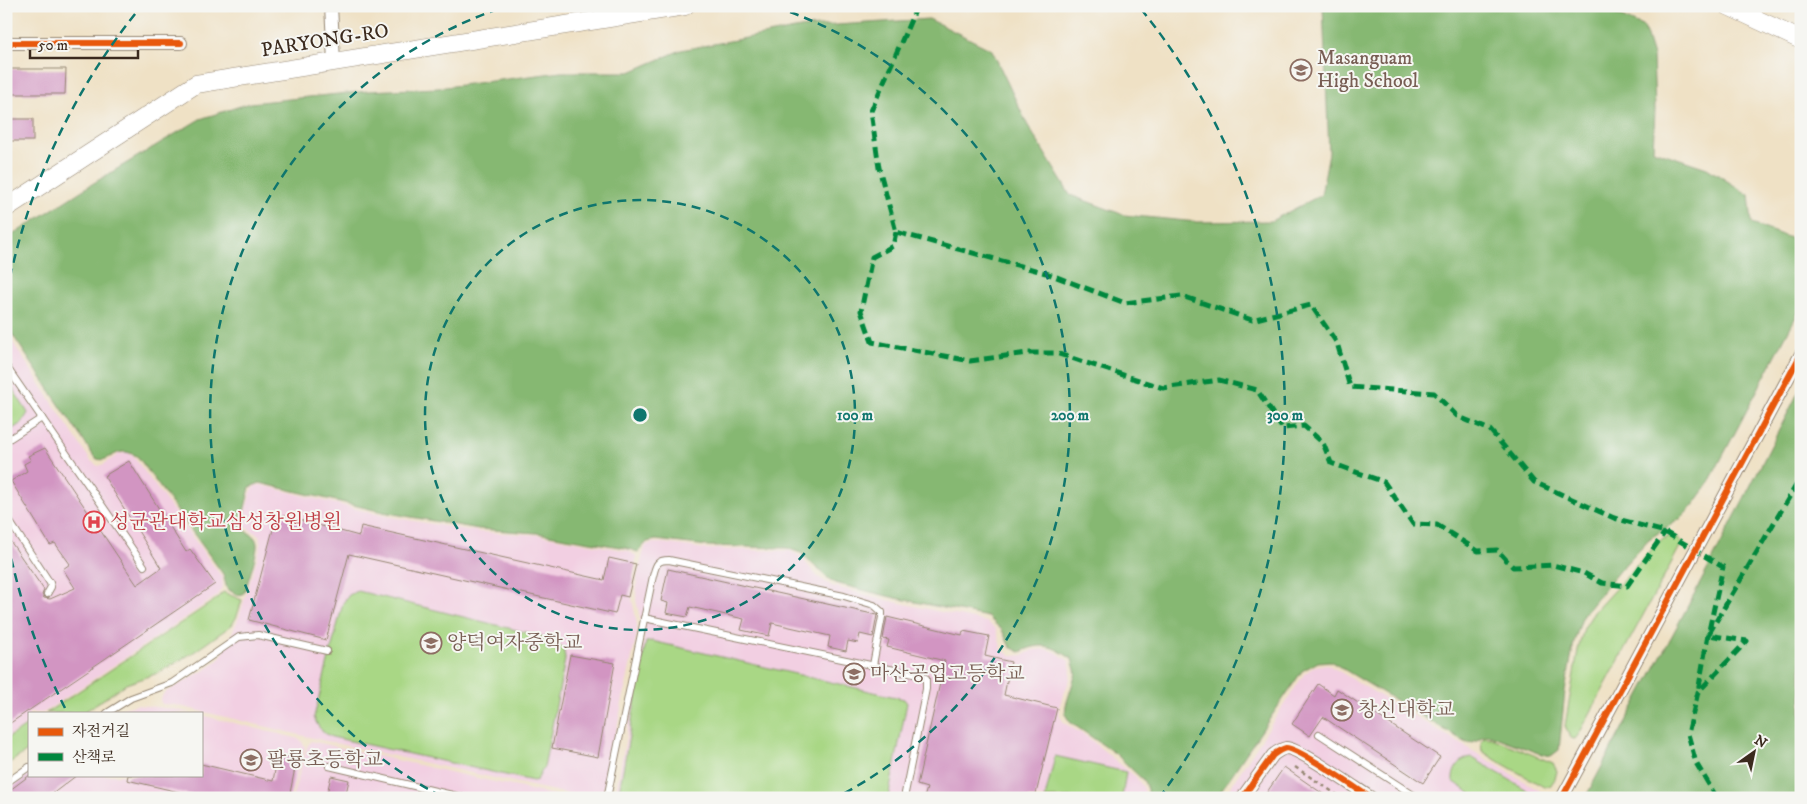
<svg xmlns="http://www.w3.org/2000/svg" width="1807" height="804" viewBox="0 0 1807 804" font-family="'IM FELL DW Pica','Noto Serif KR',serif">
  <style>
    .built { fill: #f2cfe2 }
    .green { fill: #a9d785; stroke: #728052 }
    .forest { fill: #86b872; stroke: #607148 }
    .building { fill: #d295c2 }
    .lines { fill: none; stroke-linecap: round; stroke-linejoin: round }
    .lane-casing { stroke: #958672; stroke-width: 8 }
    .street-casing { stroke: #958672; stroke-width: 14 }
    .secondary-casing { stroke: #958672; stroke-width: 19 }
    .path { stroke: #958672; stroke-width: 2.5; stroke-dasharray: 4 4; stroke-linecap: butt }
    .lane { stroke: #fff; stroke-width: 6 }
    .street { stroke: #fff; stroke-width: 12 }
    .secondary { stroke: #fff; stroke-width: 18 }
    .quiet { stroke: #00873e; stroke-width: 5; stroke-dasharray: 10 5; stroke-linecap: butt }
    .cycleway-casing { stroke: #f6f6f2; stroke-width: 9 }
    .cycleway { stroke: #e8590c; stroke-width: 6 }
    .ring { fill: none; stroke: #0f766e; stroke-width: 2.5; stroke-dasharray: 9 6 }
    .labels { text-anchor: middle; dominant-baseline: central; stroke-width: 4; stroke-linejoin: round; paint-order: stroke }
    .street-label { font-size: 20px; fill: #3b2a1e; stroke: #f6f6f2 }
    .education-label { font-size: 20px; fill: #785e54; stroke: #f6f6f2; text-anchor: start }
    .health-label { font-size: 20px; fill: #be3a42; stroke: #f6f6f2; text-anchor: start }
    .centre { fill: #0f766e; stroke: #f6f6f2; stroke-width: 2.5 }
    .ring-label { font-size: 15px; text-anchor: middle; font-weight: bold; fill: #0f766e; stroke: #f6f6f2; stroke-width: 4; stroke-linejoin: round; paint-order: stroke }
  </style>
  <rect width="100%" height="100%" fill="#f6f6f2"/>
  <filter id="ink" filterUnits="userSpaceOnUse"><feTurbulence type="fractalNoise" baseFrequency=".02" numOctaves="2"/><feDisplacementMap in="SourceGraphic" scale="10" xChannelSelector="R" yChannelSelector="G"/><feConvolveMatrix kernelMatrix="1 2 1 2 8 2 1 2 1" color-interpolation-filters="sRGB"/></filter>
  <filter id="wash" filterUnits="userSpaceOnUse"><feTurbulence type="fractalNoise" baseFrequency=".0096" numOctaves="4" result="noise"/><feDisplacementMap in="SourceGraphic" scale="20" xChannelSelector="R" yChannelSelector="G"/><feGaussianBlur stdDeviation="1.12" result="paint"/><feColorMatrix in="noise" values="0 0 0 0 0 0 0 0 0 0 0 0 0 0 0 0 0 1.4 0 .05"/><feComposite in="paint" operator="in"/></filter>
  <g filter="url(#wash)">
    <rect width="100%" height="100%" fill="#efe1c5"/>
    <g class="built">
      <polygon points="6,332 91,461 98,466 104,464 119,454 128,453 134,457 222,577 223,586 216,597 43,713 29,713 29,723 6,738"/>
      <polygon points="261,485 385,516 480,532 539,535 629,551 636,556 632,599 637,624 637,634 604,788 599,798 586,798 321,740 175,705 162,704 160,700 164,693 208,668 218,660 223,653 239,617 261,545 259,535 243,526 243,519 251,492 255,486"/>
      <polygon points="653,543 663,543 706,549 790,551 800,556 818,577 832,586 887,600 987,622 996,629 1002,650 1012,656 1023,655 1033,650 1046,649 1056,652 1069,661 1071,670 1070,679 1059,707 1060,716 1064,723 1086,736 1136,777 1143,787 1147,798 615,798 643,643 644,636 636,600 637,577 644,550 646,545"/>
      <polygon points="1327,664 1552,798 1223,798 1304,674 1315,666"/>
      <polygon points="137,705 173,709 191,713 115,713 124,708"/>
      <polygon points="201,715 300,739 305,747 290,798 6,798 6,789 29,773 29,775 201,775"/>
      <polygon points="311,741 567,798 292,798 307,747"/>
    </g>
    <g class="green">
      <polygon points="6,378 28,413 22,423 6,433"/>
      <polygon points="1670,536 1677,537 1682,543 1579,734 1575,739 1570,738 1565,726 1578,650 1584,628 1594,612 1648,553 1661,540"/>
      <path d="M358,591l195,48c9,7 12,11 12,21l-21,107 -7,13 -4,1 -201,-44c-10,-5 -14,-9 -18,-20l29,-114 6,-8z"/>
      <polygon points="223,592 242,600 237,616 232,625 194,652 158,673 126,684 83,713 46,713 215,600"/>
      <polygon points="652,641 904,699 907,703 888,798 618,798 645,647 646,642"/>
      <polygon points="29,724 29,750 6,765 6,739"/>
      <polygon points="1485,737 1492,738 1553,763 1557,771 1555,779 1550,786 1544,787 1496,760 1482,751 1481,741"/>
      <polygon points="1055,756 1126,772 1122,798 1045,798"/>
      <path d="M1471,757l68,40v1h-62l-24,-17c-1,-11 7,-22 18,-24z"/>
    </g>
    <g class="forest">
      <path d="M1323,6h275l46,21 9,29 2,54 -2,40 54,18 42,27 3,29 49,18v65l-95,181 -14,19 -12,12 -31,20 -31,33 -35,43 -9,27 -9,49 -6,59 -8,6 -13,-3 -48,-18c-9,0 -14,8 -23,8l-137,-82 -12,1 -16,9 -86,127h-66l-6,-17 -28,-27 -46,-32 -5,-8 1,-9 10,-32 -4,-14c-19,-13 -29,-18 -52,-7l-10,-5 -8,-17 -14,-13 -97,-20 -56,-14 -10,-7 -24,-23 -14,-5 -79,-2 -52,-6 -9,2 -9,10 -12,-4 -89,-15 -58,-4 -96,-17 -123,-29 -10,4 -9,37 2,6c7,3 13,6 14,14 1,8 -9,36 -11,45l-3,5 -5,1 -11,-6 -4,-15 -85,-117c-23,-15 -27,9 -43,1l-89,-133v-86l86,-55 108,-65 50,-16 118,-12 70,-3 123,-16h69l51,-22 125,-23 123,-8 63,31 35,74 43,71 54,20 73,7 74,-1 50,-26 8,-42z"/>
      <polygon points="1801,387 1801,798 1585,798 1713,559"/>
    </g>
    <g id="blocks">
      <g class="building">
        <polygon points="6,69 66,69 65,94 6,94"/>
        <rect x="6" y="119" width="27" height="22"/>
        <polygon points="45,448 137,585 161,568 104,476 129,461 186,552 190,549 215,584 6,726 6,535 44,590 42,595 44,598 50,599 75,588 63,569 70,564 55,543 50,545 11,481 27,471 24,464 31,460 28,456"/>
        <polygon points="277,514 359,536 361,526 604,580 609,558 636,564 628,597 620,595 615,614 349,554 326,640 249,620"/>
        <polygon points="668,569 877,615 873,637 860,634 858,643 848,641 846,651 828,647 830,636 772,623 769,636 741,630 744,619 690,607 687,617 666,613 668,603 661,601"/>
        <polygon points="887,617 962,635 963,631 989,636 985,656 1011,662 1004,695 1057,708 1035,798 924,798 927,788 917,785 945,661 887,647 889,640 883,639"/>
        <polygon points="570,655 615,663 598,757 552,748"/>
        <polygon points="1318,684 1334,695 1337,689 1440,757 1423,783 1323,717 1310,736 1292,724"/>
        <polygon points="278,754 297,758 289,798 205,798 127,780 128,775 201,775 201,764 273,781"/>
        <polygon points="1284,767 1329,798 1263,798"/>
        <polygon points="30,775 77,775 47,798 6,798 6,793"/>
        <polygon points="331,776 349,780 345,798 326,798"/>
      </g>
    </g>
  </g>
  <g filter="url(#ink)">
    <use href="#blocks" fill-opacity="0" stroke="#958672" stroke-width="1"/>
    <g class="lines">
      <g class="lane-casing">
        <g id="lane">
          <polyline points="6,366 144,566"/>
          <polyline points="6,441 42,418"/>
          <polyline points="6,516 50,583 51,587 47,594"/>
          <polyline points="644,618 914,674 926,678 926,689 904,798"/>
          <polyline points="107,713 131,698 172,683 239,637 258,635 327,651"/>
          <polyline points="1319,734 1418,798"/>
          <polyline points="329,766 465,798"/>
          <polyline points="6,783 29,767"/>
          <path d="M607,798l46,-222c3,-11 3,-16 16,-16l175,36 30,9 8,7v5l-9,48"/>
        </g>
      </g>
      <g class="street-casing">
        <g id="street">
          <polyline points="331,6 334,61"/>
          <polyline points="6,43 181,43"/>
          <path d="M1242,798l31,-43c4,-3 8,-6 13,-7 13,0 71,41 85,50"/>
          <polyline points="1562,798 1801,354"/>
        </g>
      </g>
      <g class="secondary-casing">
        <g id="secondary">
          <polyline points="1728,6 1801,40"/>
          <polyline points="6,208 196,84 685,6"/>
        </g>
      </g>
      <polyline class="path" points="1295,767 1342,798"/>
      <use href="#lane" class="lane"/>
      <use href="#street" class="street"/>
      <use href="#secondary" class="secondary"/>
      <g class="quiet">
        <polyline points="917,6 871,111 879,168 896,232 1046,273 1125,303 1182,296 1252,320 1311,305 1337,343 1350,387 1434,393 1457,416 1490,430 1534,482 1614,518 1665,532 1723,567 1708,635 1698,692"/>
        <polyline points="896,232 893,246 872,257 861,311 872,342 970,361 1027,353 1056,353 1163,388 1219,380 1257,390 1282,428 1304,426 1323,443 1331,463 1384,482 1413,524 1437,525 1478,551 1497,550 1513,567 1553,565 1584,573 1602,583 1627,586 1665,532"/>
        <polyline points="1717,798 1696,763 1688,734 1698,692 1747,641 1708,635 1801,477"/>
      </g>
      <g class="cycleway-casing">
        <g id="cycleway">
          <polyline points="6,43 181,43"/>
          <path d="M1242,798l31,-43c4,-3 8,-6 13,-7 13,0 71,41 85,50"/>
          <polyline points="1562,798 1801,354"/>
        </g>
      </g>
      <use href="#cycleway" class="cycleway"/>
    </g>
  </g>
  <g class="ring">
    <circle cx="640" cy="415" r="215"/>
    <path d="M441 796A430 430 0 0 1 504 7M776 7A430 430 0 0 1 839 796"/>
    <path d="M65 708A645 645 0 0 1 7 538M7 292A645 645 0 0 1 139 9M1141 9A645 645 0 0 1 1162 794"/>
  </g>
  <defs>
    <g id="school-ring" transform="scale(1.125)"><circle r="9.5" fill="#f6f6f2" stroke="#8d6e63" stroke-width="1.5"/><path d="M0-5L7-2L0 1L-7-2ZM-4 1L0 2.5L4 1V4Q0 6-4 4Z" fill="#8d6e63"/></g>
    <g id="hospital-ring" transform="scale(1.125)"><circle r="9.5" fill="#f6f6f2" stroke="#e0444e" stroke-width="1.5"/><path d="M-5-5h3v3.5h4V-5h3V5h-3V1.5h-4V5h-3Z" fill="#e0444e"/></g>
    <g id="university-ring" transform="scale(1.125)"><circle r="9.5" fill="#f6f6f2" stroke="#8d6e63" stroke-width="1.5"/><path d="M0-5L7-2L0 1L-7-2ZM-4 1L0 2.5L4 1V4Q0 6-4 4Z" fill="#8d6e63"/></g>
  </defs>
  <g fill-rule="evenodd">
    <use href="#school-ring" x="1301" y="70"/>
    <use href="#hospital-ring" x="94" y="522"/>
    <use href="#school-ring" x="431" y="643"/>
    <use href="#school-ring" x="854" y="674"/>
    <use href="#university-ring" x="1342" y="710"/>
    <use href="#school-ring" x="251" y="760"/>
  </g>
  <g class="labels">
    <g class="street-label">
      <text transform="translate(325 41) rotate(-9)">PARYONG-RO</text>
    </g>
    <g class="education-label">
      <text x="1317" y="58">Masanguam<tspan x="1317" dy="23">High School</tspan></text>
      <text x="447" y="643">양덕여자중학교</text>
      <text x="870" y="674">마산공업고등학교</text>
      <text x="1358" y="710">창신대학교</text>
      <text x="267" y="760">팔룡초등학교</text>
    </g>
    <g class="health-label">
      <text x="110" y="522">성균관대학교삼성창원병원</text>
    </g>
  </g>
  <circle cx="640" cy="415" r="8" class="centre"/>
  <g class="ring-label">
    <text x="855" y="420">100 m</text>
    <text x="1070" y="420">200 m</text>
    <text x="1285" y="420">300 m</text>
  </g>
  <rect width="1807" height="804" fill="none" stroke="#f6f6f2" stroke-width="25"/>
  <rect x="28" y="712" width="175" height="65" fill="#f6f6f2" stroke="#aba49d"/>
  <rect x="38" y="728" width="25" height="8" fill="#e8590c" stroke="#aba49d"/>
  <text x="72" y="736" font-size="15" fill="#3b2a1e">자전거길</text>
  <rect x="38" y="753" width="25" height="8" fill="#00873e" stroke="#aba49d"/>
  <text x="72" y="762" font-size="15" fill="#3b2a1e">산책로</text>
  <g transform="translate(1754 752) rotate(33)" stroke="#f6f6f2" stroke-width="4" paint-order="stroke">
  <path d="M0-4L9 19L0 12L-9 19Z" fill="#3b2a1e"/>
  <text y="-8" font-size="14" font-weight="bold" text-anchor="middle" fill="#3b2a1e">N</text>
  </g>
  <path d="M30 50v8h108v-8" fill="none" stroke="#3b2a1e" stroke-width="2.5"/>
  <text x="38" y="50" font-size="15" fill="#3b2a1e" stroke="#f6f6f2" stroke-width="4" paint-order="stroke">50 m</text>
</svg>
